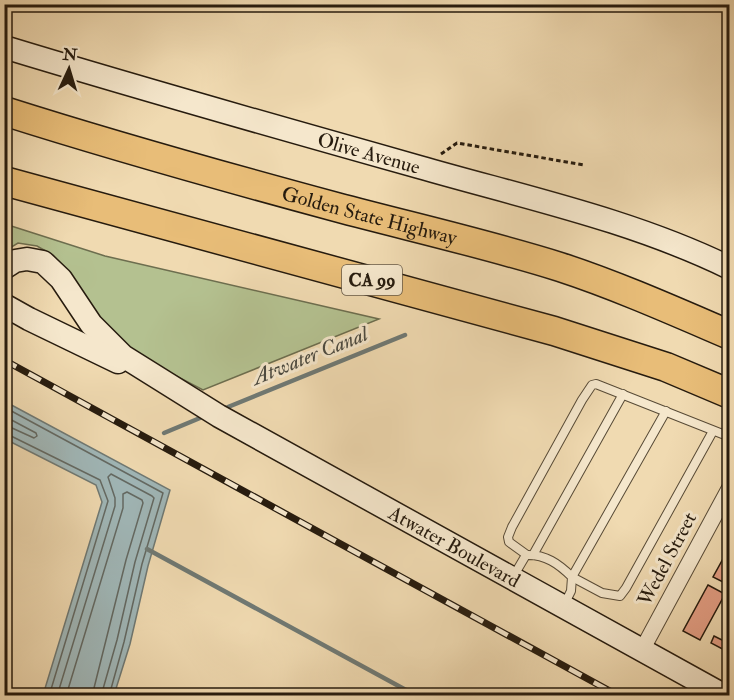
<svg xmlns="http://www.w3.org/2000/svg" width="734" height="700" viewBox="0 0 734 700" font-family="'IM FELL Double Pica',serif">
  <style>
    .green { fill: #b4c190; stroke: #6d6e4f; stroke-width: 1.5 }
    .water { fill: #a0b7b8; stroke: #6f7974; stroke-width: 1.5 }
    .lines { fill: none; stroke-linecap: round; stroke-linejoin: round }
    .shore { stroke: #636963; stroke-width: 1.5 }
    .stream { stroke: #6f7974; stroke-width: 4.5 }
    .building { fill: #e59f85; stroke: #261b0e; stroke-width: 1.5 }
    .lane-casing { stroke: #584b37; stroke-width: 10 }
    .street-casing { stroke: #584b37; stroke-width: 17 }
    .secondary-casing { stroke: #261b0e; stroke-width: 25 }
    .highway-casing { stroke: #261b0e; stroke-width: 31 }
    .path { stroke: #261b0e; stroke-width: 3; stroke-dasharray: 4.5 3; stroke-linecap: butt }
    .lane { stroke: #f5e7cc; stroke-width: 8 }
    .street { stroke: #f5e7cc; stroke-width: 15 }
    .secondary { stroke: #f5e7cc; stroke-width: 22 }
    .highway { stroke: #e8bd78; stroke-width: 28 }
    .rail-casing { stroke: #261b0e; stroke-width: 7 }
    .rail { stroke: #f5e7cc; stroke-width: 4.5; stroke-dasharray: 14; stroke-linecap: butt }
    .labels { text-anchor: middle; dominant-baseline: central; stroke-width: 6; stroke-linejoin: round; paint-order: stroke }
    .shield { fill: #f5e7cc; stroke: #645847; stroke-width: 1.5 }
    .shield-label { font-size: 18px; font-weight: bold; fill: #261b0e }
    .street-label { font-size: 20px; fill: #261b0e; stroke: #f5e7cc }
    .water-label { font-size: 21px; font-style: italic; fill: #4b4a41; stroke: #f5e7cc }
  </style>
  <rect width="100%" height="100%" fill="#f0dab1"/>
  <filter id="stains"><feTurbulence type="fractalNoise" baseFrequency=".00333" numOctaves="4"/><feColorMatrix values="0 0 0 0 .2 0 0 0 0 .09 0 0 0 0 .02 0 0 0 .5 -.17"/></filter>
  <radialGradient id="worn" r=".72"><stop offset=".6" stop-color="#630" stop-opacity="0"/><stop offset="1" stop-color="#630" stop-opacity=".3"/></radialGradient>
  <polygon class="green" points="5,224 105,256 379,319 203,390 136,355 116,340 66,270 53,255 37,246 18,243 5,251"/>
  <polygon class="water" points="4,401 170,490 148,566 130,644 114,695 43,695 102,502 96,485 5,439"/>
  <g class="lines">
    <g class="shore">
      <polyline points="4,407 163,493 142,564 124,642 109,696"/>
      <polyline points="4,416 36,433 37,436 34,438 12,428 4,427"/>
      <polyline points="4,434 9,435 100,480 108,501 49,696"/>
      <polyline points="57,696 115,506 115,498 108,477 111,474 152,496 154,498 135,562 117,640 101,696"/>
      <polyline points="66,696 123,508 123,494 127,492 142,500 143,503 126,560 92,696"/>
    </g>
    <g class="stream">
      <polyline points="228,407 405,335"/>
      <polyline points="164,433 200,418"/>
      <polyline points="147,549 417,696"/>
    </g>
  </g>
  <g class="building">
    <polygon points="724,557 730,560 730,571 723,582 713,577"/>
    <polygon points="708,585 725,594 700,640 683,631"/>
    <polygon points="714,636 730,644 730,653 711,643"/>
  </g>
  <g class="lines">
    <g class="lane-casing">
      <g id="lane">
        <polyline points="666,411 572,577 602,593 620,596 626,588 713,431"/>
        <polyline points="527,555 509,542 508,537 512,527 582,400 592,385 596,384 730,437"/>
        <polyline points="533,555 623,394"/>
        <path d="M513,577l13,-22c19,-1 33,9 46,22l-1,14 -7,14"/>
      </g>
    </g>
    <g class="street-casing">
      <polyline id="street" points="642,650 730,487"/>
    </g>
    <g class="secondary-casing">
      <g id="secondary">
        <path id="s1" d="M4,47c138,42 276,81 415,120 104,30 213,53 311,101"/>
        <path id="s2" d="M4,268l11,-7 12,-2 16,3 18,17 30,45 32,32 96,60 506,280"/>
        <polyline points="4,305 29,319 118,362"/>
      </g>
    </g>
    <g class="highway-casing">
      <g id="highway">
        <path id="s3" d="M4,111c110,35 221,66 332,96 75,20 151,37 224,60 58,19 114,44 170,68"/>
        <polyline points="4,181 554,331 666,367 730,394"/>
      </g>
    </g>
    <polyline class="path" points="441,154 457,143 584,165"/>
    <use href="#lane" class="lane"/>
    <use href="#street" class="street"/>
    <use href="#secondary" class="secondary"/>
    <use href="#highway" class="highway"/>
    <g class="rail-casing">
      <polyline id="rail" points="4,360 619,696"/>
    </g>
    <use href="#rail" class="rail"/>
  </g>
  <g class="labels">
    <rect class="shield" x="342" y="265" width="60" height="30" rx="4.5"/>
    <g class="shield-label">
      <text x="372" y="280">CA 99</text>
    </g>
    <g class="street-label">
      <text stroke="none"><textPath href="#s1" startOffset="380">Olive Avenue</textPath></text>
      <text stroke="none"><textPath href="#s3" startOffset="380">Golden State Highway</textPath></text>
      <text stroke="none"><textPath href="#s2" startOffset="548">Atwater Boulevard</textPath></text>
      <text transform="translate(667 559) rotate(-62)">Wedel Street</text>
    </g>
    <g class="water-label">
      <text transform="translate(310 356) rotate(-22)">Atwater Canal</text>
    </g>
  </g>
  <rect width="734" height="700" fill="none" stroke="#f0dab1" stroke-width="24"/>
  <rect x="6" y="6" width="722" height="688" fill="none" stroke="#261b0e" stroke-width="3"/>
  <rect x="12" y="12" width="710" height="676" fill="none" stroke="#261b0e" stroke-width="1.5"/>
  <g transform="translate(69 69) rotate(4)" stroke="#f5e7cc" stroke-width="4.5" paint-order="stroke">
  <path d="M0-4.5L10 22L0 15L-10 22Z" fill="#261b0e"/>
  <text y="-9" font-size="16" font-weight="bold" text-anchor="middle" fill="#261b0e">N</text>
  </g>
  <rect width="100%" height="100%" filter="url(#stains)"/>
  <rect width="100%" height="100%" fill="url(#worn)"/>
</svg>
